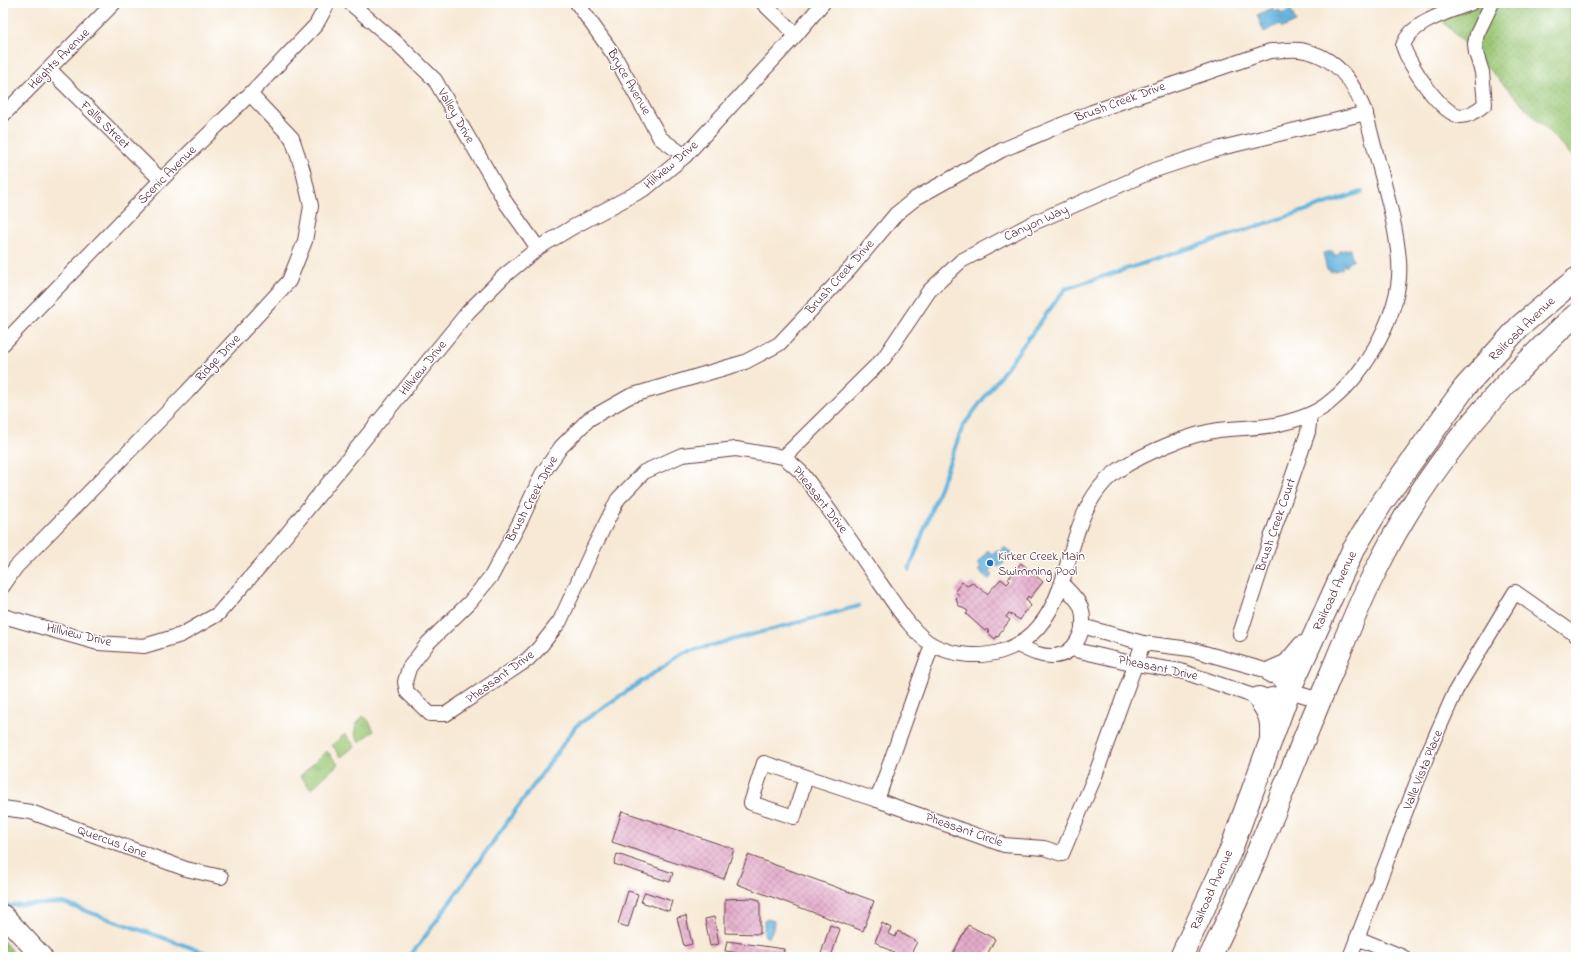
<svg xmlns="http://www.w3.org/2000/svg" width="1579" height="960" viewBox="0 0 1579 960" font-family="'Indie Flower',sans-serif">
  <style>
    .grass { fill: url(#grass-dots); stroke: #727350 }
    .park { fill: url(#park-tufts); stroke: #727350 }
    .pitch { fill: #9ac775; stroke: #727350 }
    .water { fill: url(#water-ripples); stroke: #566a84 }
    .lines { fill: none; stroke-linecap: round; stroke-linejoin: round }
    .stream { stroke: #62b4dd; stroke-width: 4 }
    .building { fill: url(#building-cross-hatch) }
    .street-casing { stroke: #643d44; stroke-width: 16 }
    .secondary-casing { stroke: #643d44; stroke-width: 22 }
    .highway-casing { stroke: #643d44; stroke-width: 24 }
    .street { stroke: #fff; stroke-width: 14 }
    .secondary { stroke: #fff; stroke-width: 20 }
    .highway { stroke: #fff; stroke-width: 22 }
    .poi-dot { fill: #1f6fb2; stroke: #fff; stroke-width: 1.5 }
    .labels { text-anchor: middle; dominant-baseline: central; stroke-width: 3; stroke-linejoin: round; paint-order: stroke }
    .street-label { font-size: 13px; fill: #4a1f2b; stroke: #fff }
    .poi-label { font-size: 13px; fill: #4a1f2b; stroke: #fff; text-anchor: start }
  </style>
  <defs>
    <pattern id="grass-dots" width="8" height="8" patternUnits="userSpaceOnUse"><rect width="8" height="8" fill="#9ac775"/><path d="M2 2h.1M6 6h.1" fill="none" stroke="#86aa65" stroke-width="1.8" stroke-linecap="round"/></pattern>
    <pattern id="park-tufts" width="24" height="20" patternUnits="userSpaceOnUse"><rect width="24" height="20" fill="#9ac775"/><path d="M3 7l-1-3M5 7V3M7 7l1-3M15 17l-1-3M17 17v-4M19 17l1-3" fill="none" stroke="#86aa65"/></pattern>
    <pattern id="water-ripples" width="26" height="14" patternUnits="userSpaceOnUse"><rect width="26" height="14" fill="#62b4dd"/><path d="M2 4q2-2 4 0t4 0M15 11q2-2 4 0t4 0" fill="none" stroke="#5392b3"/></pattern>
    <pattern id="building-cross-hatch" width="8" height="8" patternUnits="userSpaceOnUse"><rect width="8" height="8" fill="#e4abcb"/><path d="M0 0l8 8M0 8l8-8" fill="none" stroke="#bb8ba5"/></pattern>
  </defs>
  <rect width="100%" height="100%" fill="#fff"/>
  <filter id="ink" filterUnits="userSpaceOnUse"><feTurbulence type="fractalNoise" baseFrequency=".025" numOctaves="2"/><feDisplacementMap in="SourceGraphic" scale="8" xChannelSelector="R" yChannelSelector="G"/><feConvolveMatrix kernelMatrix="1 2 1 2 8 2 1 2 1" color-interpolation-filters="sRGB"/></filter>
  <filter id="wash" filterUnits="userSpaceOnUse"><feTurbulence type="fractalNoise" baseFrequency=".012" numOctaves="4" result="noise"/><feDisplacementMap in="SourceGraphic" scale="16" xChannelSelector="R" yChannelSelector="G"/><feGaussianBlur stdDeviation="0.9" result="paint"/><feColorMatrix in="noise" values="0 0 0 0 0 0 0 0 0 0 0 0 0 0 0 0 0 1.4 0 .05"/><feComposite in="paint" operator="in"/></filter>
  <g filter="url(#wash)">
    <rect width="100%" height="100%" fill="#f7e9d5"/>
    <polygon class="grass" points="1425,3 1576,3 1576,160"/>
    <g class="park">
      <path d="M363,716l6,5 5,10 -15,11c-7,-10 -4,-17 4,-26z"/>
      <polygon points="327,751 338,764 311,789 300,776"/>
      <polygon points="3,941 17,957 3,957"/>
    </g>
    <polygon class="pitch" points="345,734 355,746 341,757 332,745"/>
    <g class="water">
      <polygon points="1273,8 1275,12 1279,10 1281,14 1291,10 1296,22 1282,28 1280,24 1264,32 1257,15"/>
      <polygon points="1350,249 1353,261 1346,263 1347,265 1342,266 1342,269 1330,272 1329,269 1327,270 1323,253 1333,251 1334,255 1340,254 1339,251"/>
      <polygon points="1004,547 1013,555 999,567 995,565 989,572 993,575 988,580 978,571 981,568 977,564 988,550 992,554 996,550 999,552"/>
      <polygon points="768,919 774,921 773,929 769,937 766,937 764,934 764,921"/>
    </g>
    <g class="lines">
      <g class="stream">
        <polyline points="909,570 963,426 1065,289 1362,192"/>
        <polyline points="3,906 63,903 218,957"/>
        <polyline points="408,957 419,945 576,726 683,653 859,606"/>
      </g>
    </g>
    <g id="blocks">
      <g class="building">
        <polygon points="1021,563 1043,582 1030,598 1028,596 1026,599 1031,606 1023,613 1024,614 1020,620 1009,613 1006,617 1010,620 999,634 1000,635 998,637 997,636 995,639 987,632 989,631 987,629 985,631 966,614 968,611 958,605 956,598 959,595 955,591 962,582 967,586 973,583 987,594 1001,579 1007,584 1010,581 1008,579"/>
        <polygon points="622,811 734,849 724,879 612,842"/>
        <polygon points="617,854 673,873 670,882 614,864"/>
        <polygon points="748,855 874,901 863,931 737,884"/>
        <polygon points="628,891 638,894 628,927 618,924"/>
        <polygon points="645,892 672,901 669,911 641,902"/>
        <polygon points="752,898 760,900 760,934 725,933 725,899"/>
        <polygon points="686,916 692,944 684,946 677,918"/>
        <polygon points="714,917 719,944 710,946 705,919"/>
        <polygon points="882,923 891,928 888,933 895,937 898,931 917,942 909,957 901,957 875,942"/>
        <polygon points="830,925 840,929 831,957 821,954"/>
        <polygon points="968,925 995,939 986,957 951,957"/>
        <polygon points="727,941 784,949 783,957 766,957 725,951"/>
      </g>
    </g>
  </g>
  <g filter="url(#ink)">
    <use href="#blocks" fill-opacity="0" stroke="#643d44" stroke-width="1"/>
    <g class="lines">
      <g class="street-casing">
        <g id="street">
          <polyline points="350,3 398,44 435,80 506,203 538,248"/>
          <polyline points="577,3 614,55 660,138 685,156"/>
          <polyline points="763,3 796,35"/>
          <path d="M1471,3c-22,9 -61,19 -68,43 6,18 37,68 58,70 9,0 17,-6 24,-12l-3,-32 -6,-19 -1,-9 2,-10 15,-31"/>
          <path d="M1270,51c11,0 24,-3 35,0 40,8 58,48 66,83 10,41 25,86 28,127 4,48 -32,111 -68,140 -13,12 -31,18 -48,22 -20,6 -43,4 -64,7 -30,4 -74,23 -99,39 -40,26 -46,79 -60,119 -11,30 -27,53 -58,63 -21,7 -48,5 -69,-6 -20,-10 -40,-44 -53,-62 -26,-37 -51,-75 -79,-111l-17,-15 -48,-8 -54,6 -38,17 -26,27 -25,50 -33,72 -21,27 -12,12 -81,54h-16l-23,-22 -2,-10 4,-14 19,-25 42,-41 22,-27 29,-55 21,-46 19,-27 28,-28 41,-23 115,-34 34,-18 70,-74 47,-56 20,-16 86,-48 90,-38z"/>
          <polyline points="50,70 161,180"/>
          <polyline points="3,115 114,3"/>
          <polyline points="3,344 161,180 250,94 316,25 328,3"/>
          <polyline points="784,457 884,358 929,291 961,261 1031,224 1155,170 1221,148 1366,113"/>
          <polyline points="3,586 16,567 187,392 289,281 305,241 311,206 303,171 292,138 250,94"/>
          <polyline points="3,616 98,643 144,646 181,635 218,614 269,556 468,312 504,276 538,248 573,227 646,188 685,156 796,35 823,3"/>
          <polyline points="1082,626 1143,643 1190,649 1272,672 1289,691"/>
          <polyline points="1240,634 1270,541 1308,432 1310,415"/>
          <path d="M1018,645c12,6 23,12 35,11 23,0 35,-29 28,-49 -4,-9 -12,-16 -19,-23"/>
          <polyline points="1071,649 1136,664 1181,671 1259,698 1289,691 1320,700"/>
          <polyline points="806,777 794,817 751,803 764,763 877,800 1004,845 1044,848 1062,854 1095,776 1143,643"/>
          <polyline points="877,800 932,645"/>
          <polyline points="3,808 31,812 186,869 221,877"/>
          <polyline points="1357,938 1403,957"/>
          <polyline points="1350,957 1428,753 1456,690 1515,592 1576,635"/>
        </g>
      </g>
      <g class="secondary-casing">
        <polyline id="secondary" points="3,915 42,957"/>
      </g>
      <g class="highway-casing">
        <g id="highway">
          <polyline points="1272,672 1288,665 1303,647"/>
          <path d="M1259,698c10,15 13,20 12,39"/>
          <polyline points="1181,957 1230,852 1289,691 1352,552 1381,504 1465,387 1520,326 1576,279"/>
          <path d="M1210,957c46,-93 82,-191 122,-286 15,-36 29,-73 47,-107 37,-74 90,-143 148,-202 16,-16 31,-32 49,-47"/>
        </g>
      </g>
      <use href="#street" class="street"/>
      <use href="#secondary" class="secondary"/>
      <use href="#highway" class="highway"/>
    </g>
  </g>
  <circle class="poi-dot" cx="990" cy="563" r="4"/>
  <g class="labels">
    <g class="street-label">
      <text transform="translate(59 59) rotate(-45)">Heights Avenue</text>
      <text transform="translate(629 82) rotate(60)">Bryce Avenue</text>
      <text transform="translate(1120 102) rotate(-20)">Brush Creek Drive</text>
      <text transform="translate(456 116) rotate(60)">Valley Drive</text>
      <text transform="translate(105 125) rotate(44)">Falls Street</text>
      <text transform="translate(671 165) rotate(-41)">Hillview Drive</text>
      <text transform="translate(167 175) rotate(-45)">Scenic Avenue</text>
      <text transform="translate(1036 223) rotate(-25)">Canyon Way</text>
      <text transform="translate(840 277) rotate(-48)">Brush Creek Drive</text>
      <text transform="translate(1522 329) rotate(-44)">Railroad Avenue</text>
      <text transform="translate(218 358) rotate(-47)">Ridge Drive</text>
      <text transform="translate(423 368) rotate(-51)">Hillview Drive</text>
      <text transform="translate(532 499) rotate(-62)">Brush Creek Drive</text>
      <text transform="translate(820 500) rotate(52)">Pheasant Drive</text>
      <text transform="translate(1276 525) rotate(-71)">Brush Creek Court</text>
      <text transform="translate(1335 591) rotate(-65)">Railroad Avenue</text>
      <text transform="translate(79 635) rotate(13)">Hillview Drive</text>
      <text transform="translate(1158 668) rotate(12)">Pheasant Drive</text>
      <text transform="translate(500 677) rotate(-36)">Pheasant Drive</text>
      <text transform="translate(1423 770) rotate(-68)">Valle Vista Place</text>
      <text transform="translate(964 830) rotate(19)">Pheasant Circle</text>
      <text transform="translate(112 842) rotate(20)">Quercus Lane</text>
      <text transform="translate(1212 890) rotate(-66)">Railroad Avenue</text>
    </g>
    <g class="poi-label">
      <text x="998" y="556">Kirker Creek Main<tspan x="998" dy="15">Swimming Pool</tspan></text>
    </g>
  </g>
  <rect width="1579" height="960" fill="none" stroke="#fff" stroke-width="16"/>
</svg>
